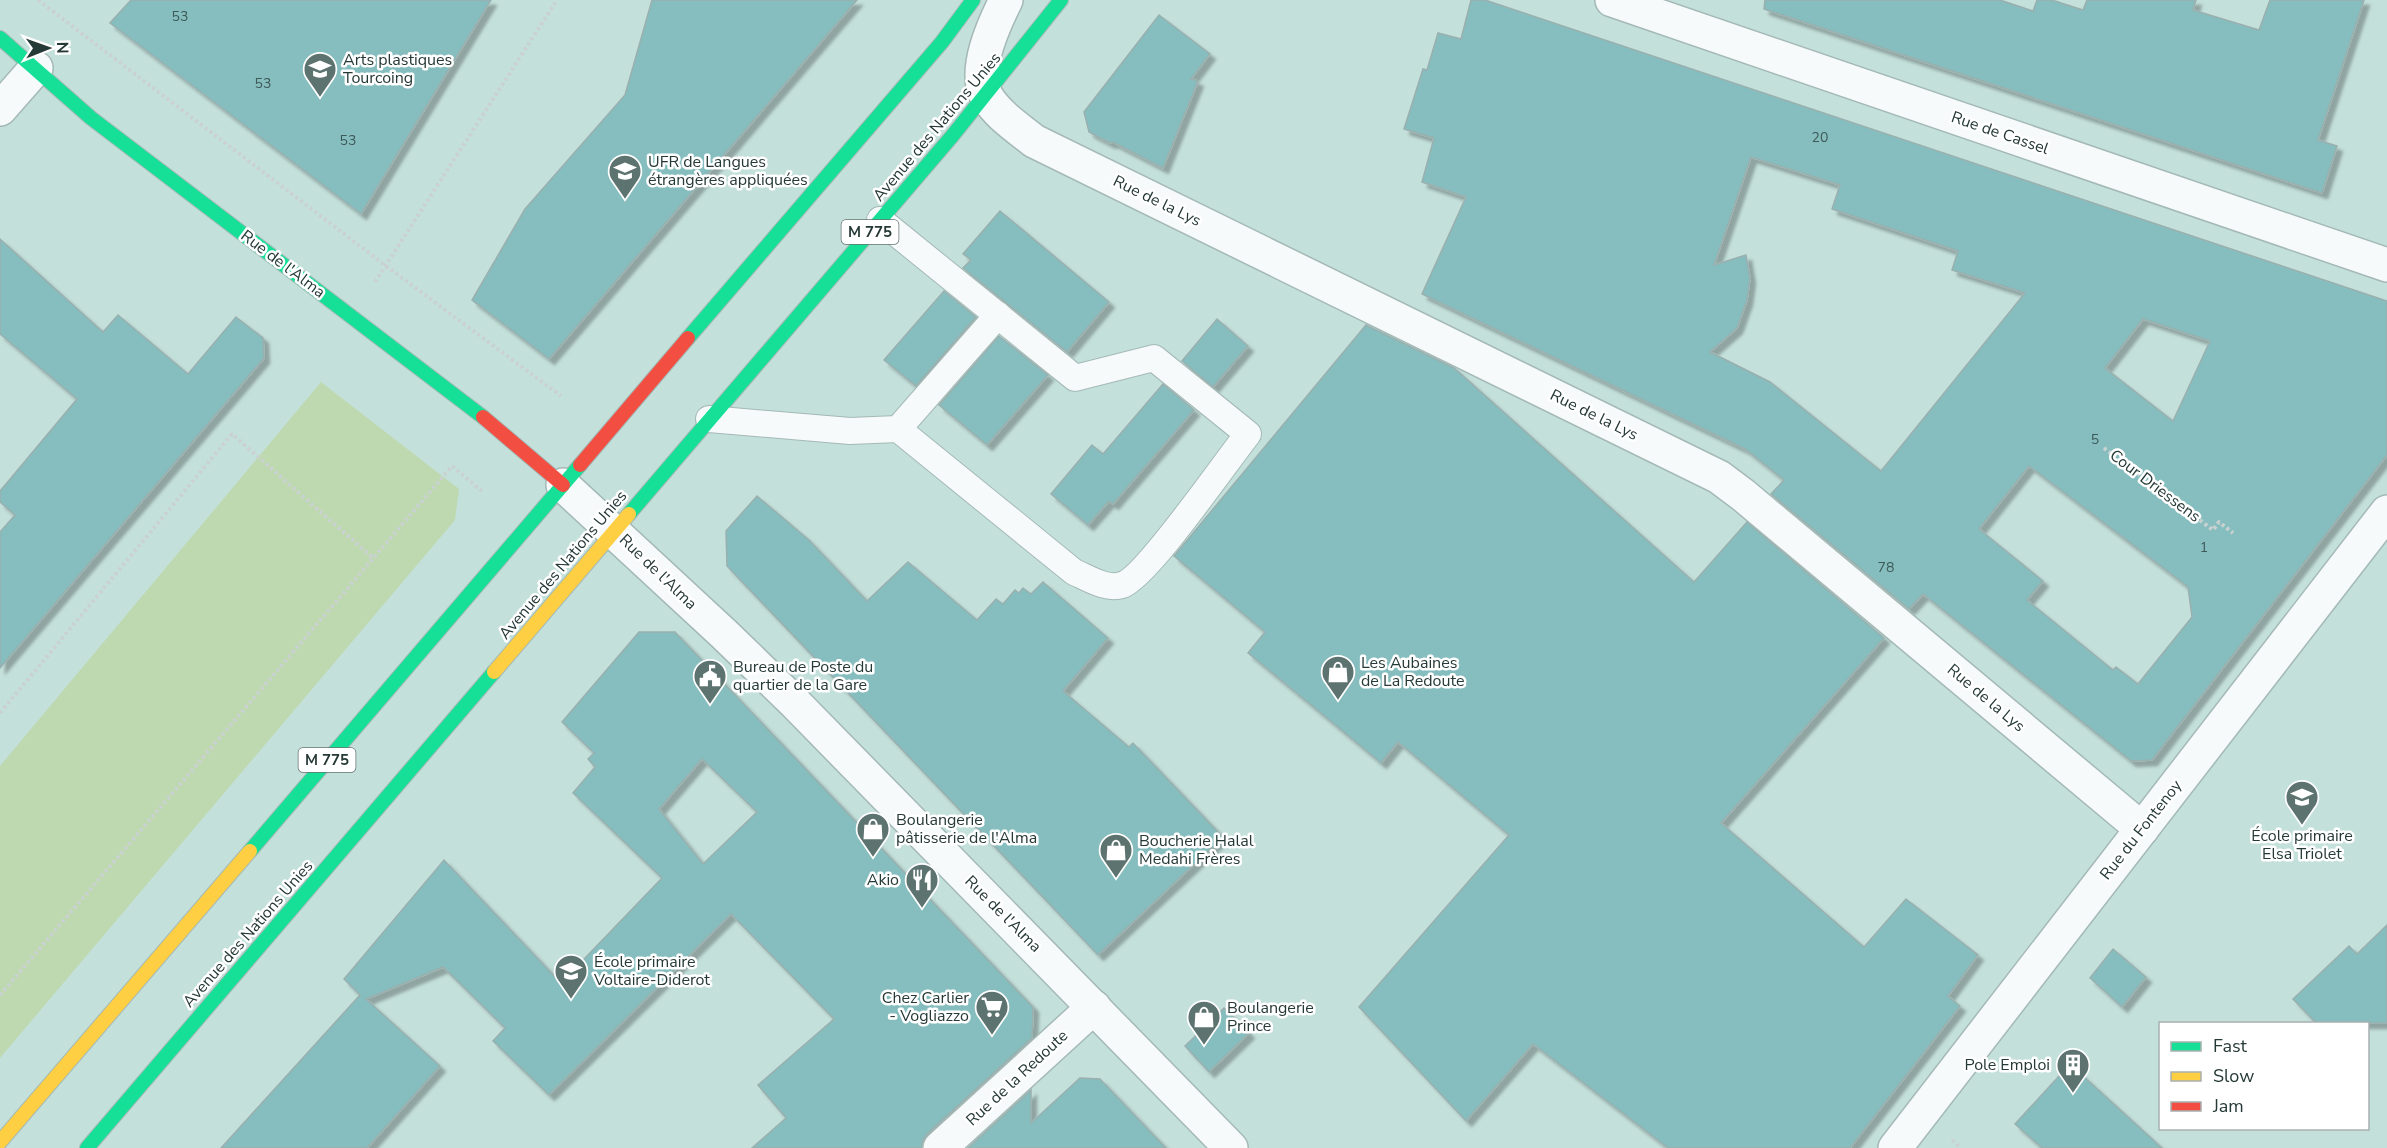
<svg xmlns="http://www.w3.org/2000/svg" width="2387" height="1148" viewBox="0 0 2387 1148" font-family="'Nunito Sans',sans-serif">
  <style>
    .green { fill: #bed9b0 }
    .building { fill: #86bdbe; stroke: #9ab0af; stroke-width: 1.5; fill-rule: evenodd; filter: url(#shadow) }
    .lines { fill: none; stroke-linecap: round; stroke-linejoin: round }
    .lane-casing { stroke: #a4b9b6; stroke-width: 28 }
    .street-casing { stroke: #a4b9b6; stroke-width: 36 }
    .fast-casing { stroke: #a4b9b6; stroke-width: 16 }
    .slow-casing { stroke: #a4b9b6; stroke-width: 16 }
    .jam-casing { stroke: #a4b9b6; stroke-width: 16 }
    .path { stroke: #cad2d1; stroke-width: 4; stroke-dasharray: 3 3; stroke-linecap: butt }
    .lane { stroke: #f6fafa; stroke-width: 26 }
    .street { stroke: #f6fafa; stroke-width: 33 }
    .fast { stroke: #16e098; stroke-width: 14 }
    .slow { stroke: #ffcf43; stroke-width: 14 }
    .jam { stroke: #f24e42; stroke-width: 14 }
    .labels { text-anchor: middle; dominant-baseline: central; stroke-width: 5; stroke-linejoin: round; paint-order: stroke }
    .number-label { font-size: 14px; fill: #3d5a58 }
    .shield { fill: #fff; stroke: #667472; stroke-width: 1.5 }
    .shield-label { font-size: 15px; font-weight: bold; fill: #253936 }
    .poi-label { font-size: 16px; fill: #253936; stroke: #fff; text-anchor: start }
    .street-label { font-size: 16px; fill: #253936; stroke: #fff }
  </style>
  <defs>
    <filter id="shadow"><feDropShadow dx="5.5" dy="5.5" stdDeviation="1.5" flood-color="#0004"/></filter>
  </defs>
  <rect width="100%" height="100%" fill="#c4e0db"/>
  <polygon class="green" points="321,382 459,489 455,520 0,1058 0,766"/>
  <g class="building">
    <polygon points="131,0 491,0 361,214 110,23"/>
    <polygon points="652,0 857,0 549,359 472,300 525,209 625,95"/>
    <path d="M1471,0h14l902,301v154l-235,305 -21,1 -208,-167 -14,15 -138,-115 13,-14 -39,-31 -323,-155 44,-97 -44,-15 12,-44 -30,-9 19,-60 4,1 11,-37 23,6zM1751,157l89,28 -8,24 126,42 -6,19 73,23 -144,178 -111,-89 -60,-30 27,-24 10,-28 3,-22 -4,-23 -32,10zM2143,319l67,22 -37,80 -68,-53zM2029,466l159,121 4,30 -54,67 -22,-17 -3,3 -86,-70 16,-19 -64,-52z"/>
    <polygon points="1765,0 2000,0 2033,11 2037,0 2052,0 2083,10 2087,0 2196,0 2193,10 2259,30 2270,0 2364,0 2318,140 2337,146 2322,193 1764,9"/>
    <polygon points="1159,15 1210,54 1191,79 1198,81 1163,168 1113,142 1110,143 1089,132 1084,112"/>
    <polygon points="1000,211 1109,302 1067,352 963,268 971,260 963,254"/>
    <polygon points="0,239 103,332 118,315 188,374 236,317 263,338 264,358 0,668 0,532 15,515 0,502 0,491 77,399 0,334"/>
    <polygon points="944,291 976,317 916,386 884,360"/>
    <polygon points="1217,319 1248,346 1213,387 1182,361"/>
    <polygon points="1366,325 1454,368 1694,582 1747,522 1884,638 1721,823 1864,947 1906,899 1978,955 1948,996 1960,1006 1850,1148 1668,1148 1533,1044 1466,1121 1359,1007 1509,835 1398,742 1381,763 1334,724 1248,653 1265,632 1174,556"/>
    <polygon points="999,336 1048,375 987,445 939,405"/>
    <polygon points="1163,384 1194,410 1113,504 1109,501 1088,525 1051,494 1092,445 1103,454"/>
    <polygon points="757,496 809,540 867,601 908,562 977,620 996,599 1003,604 1015,590 1019,593 1023,588 1031,594 1043,582 1108,638 1063,691 1129,747 1133,743 1223,837 1098,955 727,566 726,531"/>
    <path d="M639,632h36l358,375 -1,31 -105,96 -5,8v6h-170l34,-30 -28,-33 76,-66 -103,-105 -182,181 -56,-54 12,-13 -62,-61 -77,32 74,67 -73,82h-146l139,-153 -16,-16 100,-119 117,123 101,-105 -89,-85 22,-26 -7,-8 6,-6 -32,-31zM702,759l55,53 -54,52 -44,-55z"/>
    <polygon points="2387,925 2387,1023 2316,1023 2293,999 2349,946 2357,954"/>
    <polygon points="2113,949 2146,977 2122,1007 2090,978"/>
    <polygon points="1224,1008 1249,1033 1209,1072 1185,1046"/>
    <polygon points="2070,1064 2162,1148 2042,1148 2015,1124"/>
    <polygon points="1080,1078 1100,1079 1166,1148 968,1148 1031,1090 1031,1123"/>
  </g>
  <g class="lines">
    <g class="lane-casing">
      <g id="lane">
        <path d="M880,220l195,158 79,-20 94,76c-21,26 -102,144 -126,151 -16,5 -34,-7 -48,-13l-176,-143"/>
        <polyline points="709,419 850,431 898,429 998,315"/>
      </g>
    </g>
    <g class="street-casing">
      <g id="street">
        <path d="M1006,0c-12,24 -34,71 -19,97 11,18 31,31 47,44l685,336 24,18 399,334"/>
        <polyline points="1612,0 2387,265"/>
        <polyline points="0,109 36,68"/>
        <polyline points="563,485 724,634 794,702 1231,1148"/>
        <polyline points="940,1148 1094,1007"/>
        <polyline points="1895,1148 2387,512"/>
      </g>
    </g>
    <g class="fast-casing">
      <g id="fast">
        <polyline points="0,38 91,118 483,417"/>
        <polyline points="688,338 942,42 973,0"/>
        <polyline points="629,514 953,135 1061,0"/>
        <polyline points="250,851 580,465"/>
        <polyline points="87,1148 494,672"/>
      </g>
    </g>
    <g class="slow-casing">
      <g id="slow">
        <polyline points="494,672 629,514"/>
        <polyline points="0,1142 250,851"/>
      </g>
    </g>
    <g class="jam-casing">
      <g id="jam">
        <polyline points="483,417 563,485"/>
        <polyline points="580,465 688,338"/>
      </g>
    </g>
    <g class="path">
      <polyline points="38,0 386,266 561,396"/>
      <polyline points="375,282 557,0"/>
      <polyline points="2104,448 2213,530 2219,522 2233,533"/>
      <polyline points="0,713 232,434 373,558"/>
      <polyline points="0,995 452,466 484,493"/>
      <polyline points="1952,1140 1961,1148"/>
    </g>
    <use href="#lane" class="lane"/>
    <use href="#street" class="street"/>
    <use href="#fast" class="fast"/>
    <use href="#slow" class="slow"/>
    <use href="#jam" class="jam"/>
  </g>
  <defs>
    <g id="university-pin" transform="scale(1.725)"><path d="M0 17L-7.5 6A9.5 9.5 0 1 1 7.5 6Z" fill="#5d7370" stroke="#fff"/><path d="M0-5L7-2L0 1L-7-2ZM-4 1L0 2.5L4 1V4Q0 6-4 4Z" fill="#fff"/></g>
    <g id="shop-pin" transform="scale(1.725)"><path d="M0 17L-7.5 6A9.5 9.5 0 1 1 7.5 6Z" fill="#5d7370" stroke="#fff"/><path d="M-5-2.5h2.3a2.7 3.5 0 0 1 5.4 0H5L5.5 6h-11ZM-1.5-2.5h3a1.5 2.3 0 0 0-3 0Z" fill="#fff"/></g>
    <g id="civic-pin" transform="scale(1.725)"><path d="M0 17L-7.5 6A9.5 9.5 0 1 1 7.5 6Z" fill="#5d7370" stroke="#fff"/><path d="M-.6-6.5H3V-4.5H.6V-3L4-1V1h2V6H-6V1h2V-1L-.6-3ZM-1.2 2.5V6h2.4V2.5Z" fill="#fff"/></g>
    <g id="school-pin" transform="scale(1.725)"><path d="M0 17L-7.5 6A9.5 9.5 0 1 1 7.5 6Z" fill="#5d7370" stroke="#fff"/><path d="M0-5L7-2L0 1L-7-2ZM-4 1L0 2.5L4 1V4Q0 6-4 4Z" fill="#fff"/></g>
    <g id="restaurant-pin" transform="scale(1.725)"><path d="M0 17L-7.5 6A9.5 9.5 0 1 1 7.5 6Z" fill="#5d7370" stroke="#fff"/><path d="M-5-6h1v4h1v-4h1v4h1v-4h1v5L-1.5 .5V6h-2V.5L-5-1ZM5-6V6H3V1.5H1.5Q1.5-4 5-6Z" fill="#fff"/></g>
    <g id="supermarket-pin" transform="scale(1.725)"><path d="M0 17L-7.5 6A9.5 9.5 0 1 1 7.5 6Z" fill="#5d7370" stroke="#fff"/><path d="M-6-5.5h2.5l.6 2H6L4.5 2H-2.5L-4.4-4H-6ZM-1.5 3.2a1.3 1.3 0 1 0 .1 0ZM3 3.2a1.3 1.3 0 1 0 .1 0Z" fill="#fff"/></g>
    <g id="building-pin" transform="scale(1.725)"><path d="M0 17L-7.5 6A9.5 9.5 0 1 1 7.5 6Z" fill="#5d7370" stroke="#fff"/><path d="M-4-6H4V6H1V3H-1V6H-4ZM-2.5-4.3h1.7v1.8h-1.7ZM.8-4.3h1.7v1.8H.8ZM-2.5-1h1.7V.8h-1.7ZM.8-1h1.7V.8H.8Z" fill="#fff"/></g>
  </defs>
  <g fill-rule="evenodd">
    <use href="#university-pin" x="320" y="69"/>
    <use href="#university-pin" x="625" y="171"/>
    <use href="#shop-pin" x="1338" y="672"/>
    <use href="#civic-pin" x="710" y="676"/>
    <use href="#school-pin" x="2302" y="797"/>
    <use href="#shop-pin" x="873" y="829"/>
    <use href="#shop-pin" x="1116" y="850"/>
    <use href="#restaurant-pin" x="922" y="880"/>
    <use href="#school-pin" x="571" y="971"/>
    <use href="#supermarket-pin" x="992" y="1007"/>
    <use href="#shop-pin" x="1204" y="1017"/>
    <use href="#building-pin" x="2073" y="1065"/>
  </g>
  <g class="labels">
    <g class="number-label">
      <text x="180" y="16">53</text>
      <text x="263" y="83">53</text>
      <text x="1820" y="137">20</text>
      <text x="348" y="140">53</text>
      <text x="2095" y="439">5</text>
      <text x="2204" y="547">1</text>
      <text x="1886" y="567">78</text>
    </g>
    <g class="shield">
      <rect x="841.5" y="220" width="57" height="24" rx="4.5"/>
      <rect x="298.5" y="748" width="57" height="24" rx="4.5"/>
    </g>
    <g class="shield-label">
      <text x="870" y="232">M 775</text>
      <text x="327" y="760">M 775</text>
    </g>
    <g class="poi-label">
      <text x="343" y="60">Arts plastiques<tspan x="343" dy="18">Tourcoing</tspan></text>
      <text x="648" y="162">UFR de Langues<tspan x="648" dy="18">étrangères appliquées</tspan></text>
      <text x="1361" y="663">Les Aubaines<tspan x="1361" dy="18">de La Redoute</tspan></text>
      <text x="733" y="667">Bureau de Poste du<tspan x="733" dy="18">quartier de la Gare</tspan></text>
      <text x="896" y="820">Boulangerie<tspan x="896" dy="18">pâtisserie de l'Alma</tspan></text>
      <text x="2302" y="836" text-anchor="middle">École primaire<tspan x="2302" dy="18">Elsa Triolet</tspan></text>
      <text x="1139" y="841">Boucherie Halal<tspan x="1139" dy="18">Medahi Frères</tspan></text>
      <text x="899" y="880" text-anchor="end">Akio</text>
      <text x="594" y="962">École primaire<tspan x="594" dy="18">Voltaire-Diderot</tspan></text>
      <text x="969" y="998" text-anchor="end">Chez Carlier<tspan x="969" dy="18">- Vogliazzo</tspan></text>
      <text x="1227" y="1008">Boulangerie<tspan x="1227" dy="18">Prince</tspan></text>
      <text x="2050" y="1065" text-anchor="end">Pole Emploi</text>
    </g>
    <g class="street-label">
      <text transform="translate(937 127) rotate(-50)">Avenue des Nations Unies</text>
      <text transform="translate(2000 133) rotate(19)">Rue de Cassel</text>
      <text transform="translate(1157 201) rotate(26)">Rue de la Lys</text>
      <text transform="translate(283 264) rotate(37)">Rue de l'Alma</text>
      <text transform="translate(1594 415) rotate(26)">Rue de la Lys</text>
      <text transform="translate(2155 486) rotate(37)">Cour Driessens</text>
      <text transform="translate(563 565) rotate(-50)">Avenue des Nations Unies</text>
      <text transform="translate(658 572) rotate(44)">Rue de l'Alma</text>
      <text transform="translate(1986 698) rotate(40)">Rue de la Lys</text>
      <text transform="translate(2141 830) rotate(-52)">Rue du Fontenoy</text>
      <text transform="translate(1003 914) rotate(45)">Rue de l'Alma</text>
      <text transform="translate(248 934) rotate(-49)">Avenue des Nations Unies</text>
      <text transform="translate(1017 1078) rotate(-43)">Rue de la Redoute</text>
    </g>
  </g>
  <rect x="2159" y="1022" width="210" height="108" fill="#ffffff" stroke="#a8b0af" stroke-width="1.5"/>
  <rect x="2171" y="1042" width="30" height="9" fill="#16e098" stroke="#a8b0af" stroke-width="1.5"/>
  <text x="2213" y="1052" font-size="18" fill="#253936">Fast</text>
  <rect x="2171" y="1072" width="30" height="9" fill="#ffcf43" stroke="#a8b0af" stroke-width="1.5"/>
  <text x="2213" y="1082" font-size="18" fill="#253936">Slow</text>
  <rect x="2171" y="1102" width="30" height="9" fill="#f24e42" stroke="#a8b0af" stroke-width="1.5"/>
  <text x="2213" y="1112" font-size="18" fill="#253936">Jam</text>
  <g transform="translate(48 48) rotate(89)" stroke="#ffffff" stroke-width="4.5" paint-order="stroke">
  <path d="M0-4.5L10 22L0 15L-10 22Z" fill="#253936"/>
  <text y="-9" font-size="16" font-weight="bold" text-anchor="middle" fill="#253936">N</text>
  </g>
</svg>
